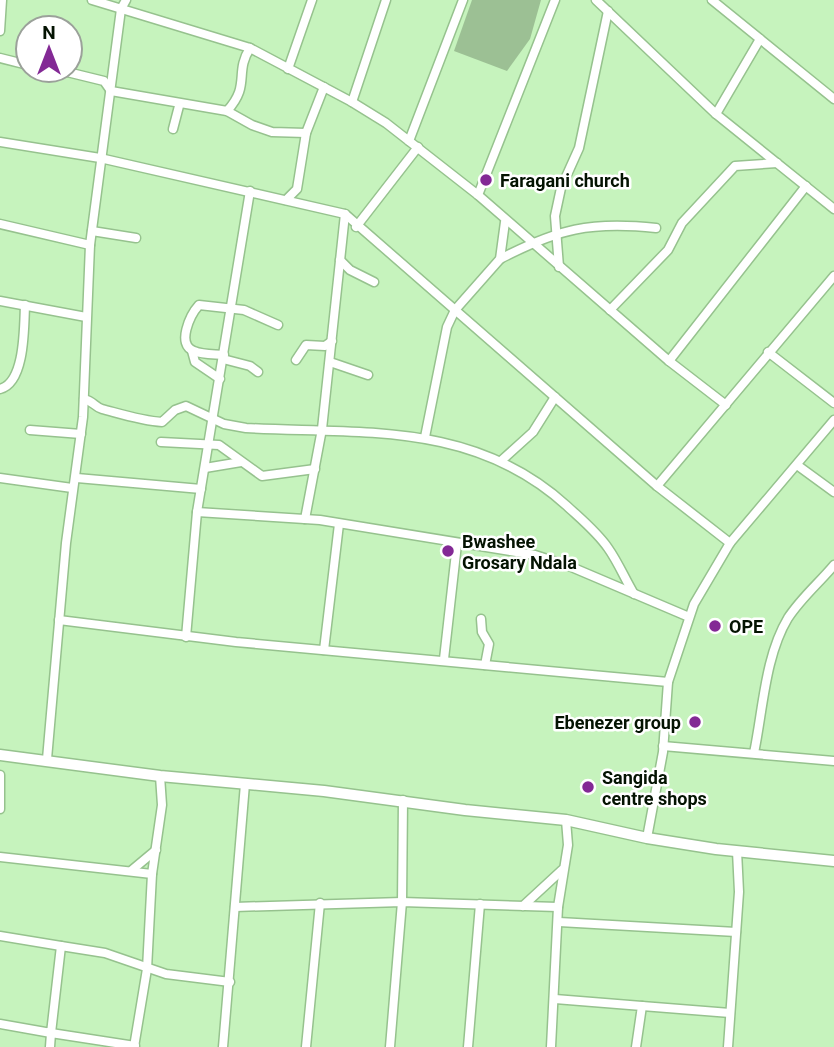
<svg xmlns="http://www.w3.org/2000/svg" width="834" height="1047" viewBox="0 0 834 1047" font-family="Roboto,sans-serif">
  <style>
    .green { fill: #9cc094 }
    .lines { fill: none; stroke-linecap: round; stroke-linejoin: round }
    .minor-casing { stroke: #96c28e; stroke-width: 11 }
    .tertiary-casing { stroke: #96c28e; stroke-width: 13 }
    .minor { stroke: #fff; stroke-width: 8 }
    .tertiary { stroke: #fff; stroke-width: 10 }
    .poi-dot { fill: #832995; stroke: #fff; stroke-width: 2.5 }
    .labels { text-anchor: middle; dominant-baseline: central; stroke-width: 5; stroke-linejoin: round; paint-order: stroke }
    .poi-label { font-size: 18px; font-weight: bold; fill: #041302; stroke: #fff; text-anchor: start }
  </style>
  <rect width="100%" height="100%" fill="#c6f3bd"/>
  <polygon class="green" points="472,0 541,0 530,39 507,71 454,51"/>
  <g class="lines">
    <g class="minor-casing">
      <g id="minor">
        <polyline points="92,0 250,48 352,102 386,123 478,195 669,361 726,405"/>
        <polyline points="596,0 716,114 834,209"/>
        <polyline points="712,0 834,99"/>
        <polyline points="0,31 2,0"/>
        <polyline points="0,58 28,65"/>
        <polyline points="288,69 312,0"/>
        <polyline points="59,70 104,81 111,91 227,111 252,125 272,132 306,133"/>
        <polyline points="352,102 386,0"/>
        <path d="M227,111c24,-26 7,-38 23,-63"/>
        <polyline points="716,114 760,39"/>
        <polyline points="173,129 179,106"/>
        <polyline points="409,141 463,0"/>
        <polyline points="0,142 100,158 345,214 657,486 730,543"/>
        <polyline points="478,195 555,0"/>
        <polyline points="286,200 297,189 306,133 324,87"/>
        <polyline points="0,224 90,245"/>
        <polyline points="356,227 418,147"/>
        <polyline points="92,231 136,238"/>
        <path d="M500,259c58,-30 90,-38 156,-31"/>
        <polyline points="340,260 350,270 374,282"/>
        <polyline points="559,267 555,216 561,188 579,148 608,11"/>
        <polyline points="0,301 86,317"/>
        <polyline points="610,310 668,250 682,223 735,166 777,163"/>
        <polyline points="192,351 195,362 220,379"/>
        <polyline points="768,352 834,403"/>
        <path d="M224,355c-9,-1 -21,0 -30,-4 -18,-6 -4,-36 5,-46l45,5 34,15"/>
        <polyline points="223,359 250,366 258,372"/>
        <polyline points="296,360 306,345 325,346 332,341"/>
        <polyline points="669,361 806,186"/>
        <polyline points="330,362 368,375"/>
        <path d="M0,389c25,-6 24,-61 25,-84"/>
        <path d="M84,399c9,2 11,8 18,10 19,5 41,12 60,13l13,-12 11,-4 38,18 22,4c116,6 228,-7 321,78 14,13 30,26 41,42 10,14 17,31 26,46"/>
        <polyline points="30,430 81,434"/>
        <polyline points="425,437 447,327 455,310 500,259 505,222"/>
        <polyline points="161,442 219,445 262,476 315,469"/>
        <polyline points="502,460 533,432 555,397"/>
        <polyline points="797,465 834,492"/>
        <polyline points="205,468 241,462"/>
        <polyline points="0,478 72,488"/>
        <polyline points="77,478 201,489"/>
        <polyline points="657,486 834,276"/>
        <polyline points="197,512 320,520 535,555 569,566 689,617"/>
        <polyline points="305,519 322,429 345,214"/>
        <polyline points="481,619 482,632 489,644 485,665"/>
        <polyline points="59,620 236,642 668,682"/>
        <polyline points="186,637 197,512 250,191"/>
        <polyline points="324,650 339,524"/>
        <polyline points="444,659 457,544"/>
        <polyline points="663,746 834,761"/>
        <path d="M754,753c9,-43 11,-97 34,-135 13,-20 31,-35 46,-53"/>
        <polyline points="47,759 66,543 83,417 90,245 121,9 126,0"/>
        <polyline points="0,775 0,809"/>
        <polyline points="647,838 663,752 668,682 694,604 730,543 834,420"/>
        <polyline points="0,857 152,874"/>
        <polyline points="132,870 156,850"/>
        <polyline points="523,906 562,870"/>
        <polyline points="235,907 402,902 558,907"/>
        <polyline points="559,922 736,932"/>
        <polyline points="0,936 61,946"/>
        <polyline points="555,999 642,1006 636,1047"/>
        <polyline points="642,1006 730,1013"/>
        <polyline points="0,1024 51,1033 61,946 105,953 166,974 230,982"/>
        <polyline points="50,1047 51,1033 135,1046"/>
        <polyline points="134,1047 147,969 152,874 162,805 160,776"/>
        <polyline points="223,1047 245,784"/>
        <polyline points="306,1047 320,903"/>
        <polyline points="390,1047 402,902 403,800"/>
        <polyline points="468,1047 480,904"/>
        <polyline points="551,1047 558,907 568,845 566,820"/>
        <polyline points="728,1047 739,892 737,851"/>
      </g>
    </g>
    <g class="tertiary-casing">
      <polyline id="tertiary" points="0,755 160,776 324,791 465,810 566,820 647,838 716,849 834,861"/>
    </g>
    <use href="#minor" class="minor"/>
    <use href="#tertiary" class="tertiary"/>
  </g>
  <g class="poi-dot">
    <circle cx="486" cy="180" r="7"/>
    <circle cx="448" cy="551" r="7"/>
    <circle cx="715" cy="626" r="7"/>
    <circle cx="695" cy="722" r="7"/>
    <circle cx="588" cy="787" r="7"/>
  </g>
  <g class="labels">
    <g class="poi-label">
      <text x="500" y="180">Faragani church</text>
      <text x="462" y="541">Bwashee<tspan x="462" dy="21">Grosary Ndala</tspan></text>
      <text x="729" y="626">OPE</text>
      <text x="681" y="722" text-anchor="end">Ebenezer group</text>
      <text x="602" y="777">Sangida<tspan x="602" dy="21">centre shops</tspan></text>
    </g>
  </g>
  <g transform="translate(49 49)"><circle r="33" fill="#ffffff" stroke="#9ba19a" stroke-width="2"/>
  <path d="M0-5L12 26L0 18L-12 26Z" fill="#832995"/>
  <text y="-10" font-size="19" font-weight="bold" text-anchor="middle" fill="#041302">N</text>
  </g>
</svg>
